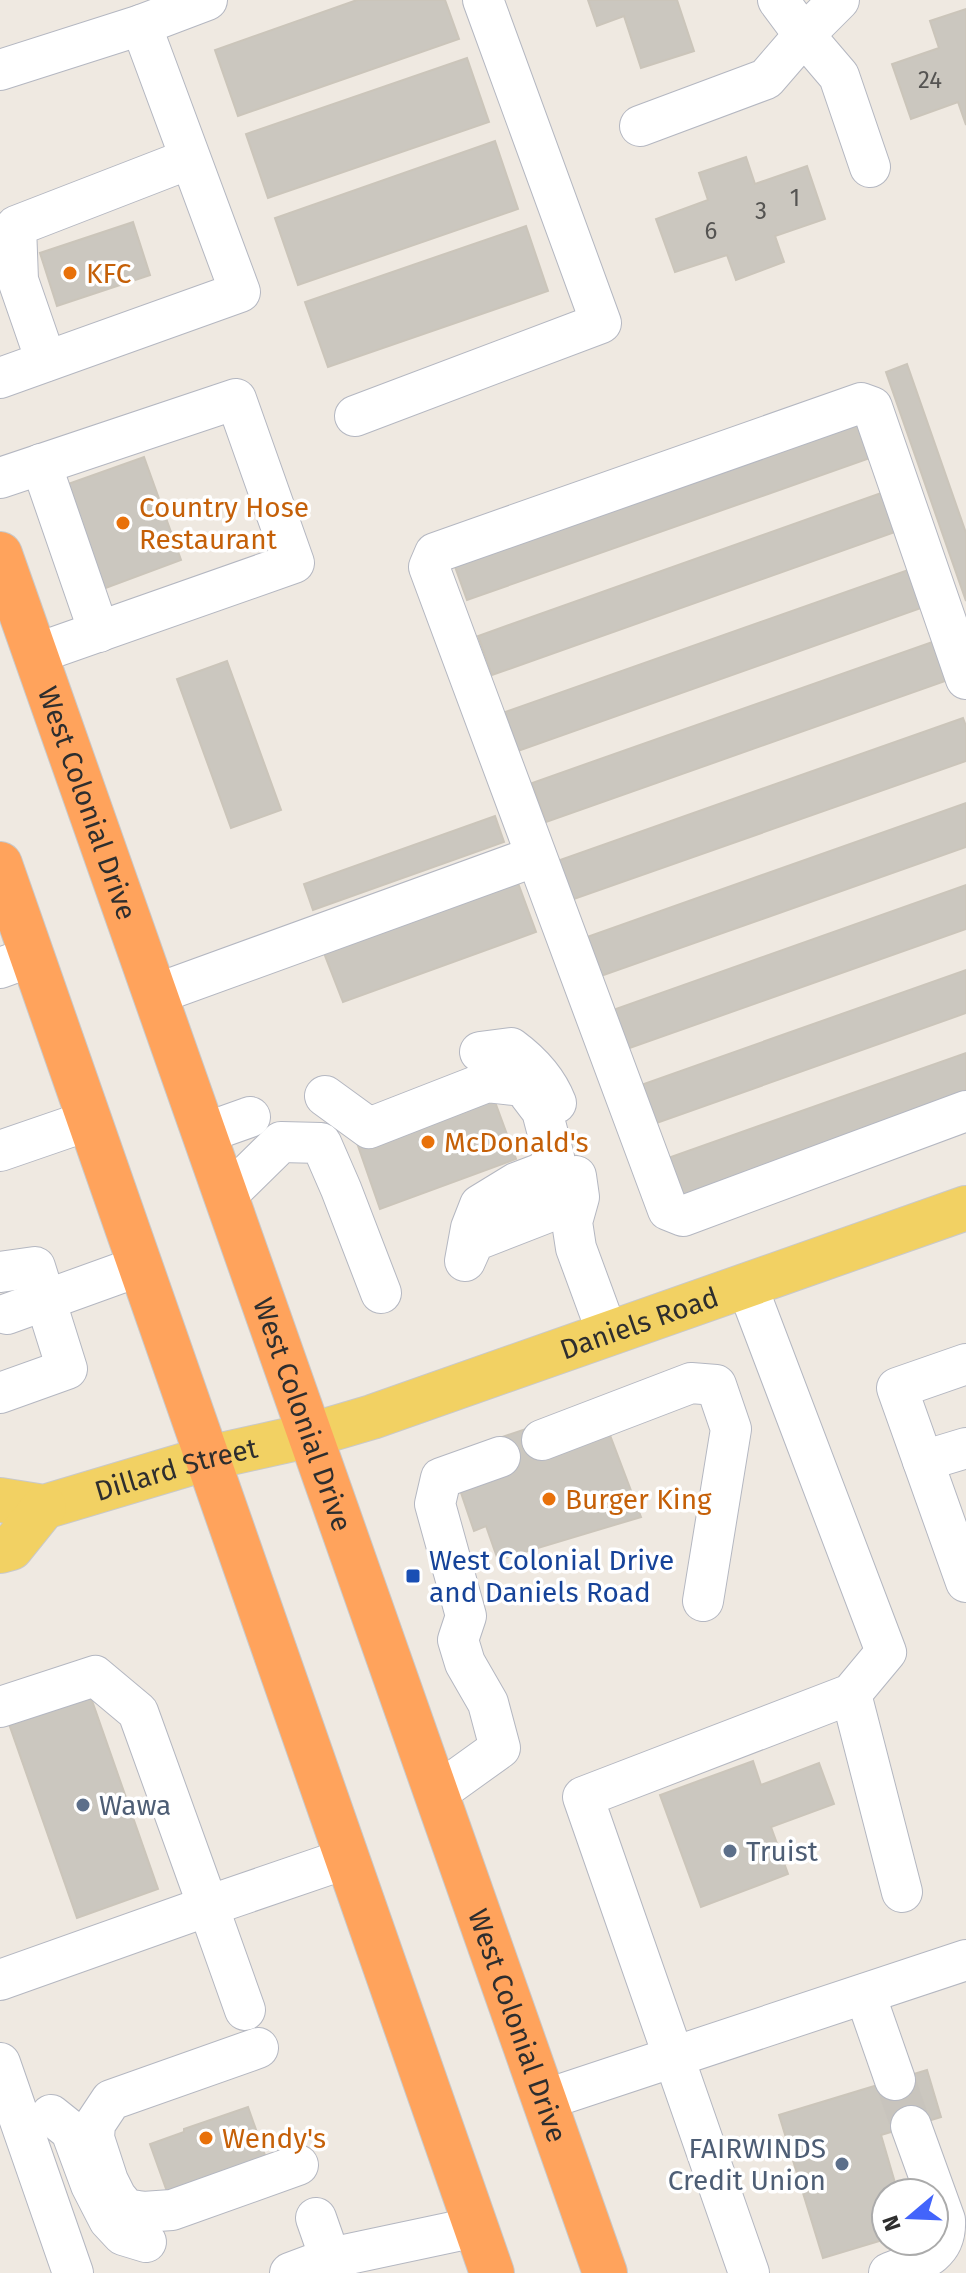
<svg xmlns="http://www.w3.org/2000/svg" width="966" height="2273" viewBox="0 0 966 2273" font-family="'Fira Sans',sans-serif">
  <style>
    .building { fill: #cbc7bf; stroke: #cbc5ba; stroke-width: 2 }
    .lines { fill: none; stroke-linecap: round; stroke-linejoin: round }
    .minor-tunnel { stroke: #c8c4bd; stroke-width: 40; stroke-dasharray: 40 20; stroke-linecap: butt }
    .minor-casing { stroke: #b4b7c1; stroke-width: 42 }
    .major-casing { stroke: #c9c9c9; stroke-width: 46 }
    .highway-casing { stroke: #c9c9c9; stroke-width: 46 }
    .minor { stroke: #fff; stroke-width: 40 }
    .major { stroke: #f2d163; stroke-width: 44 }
    .highway { stroke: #ffa35c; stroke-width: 44 }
    .food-dot { fill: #e8710a; stroke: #fff; stroke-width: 3 }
    .transit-dot { fill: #1a4fb4; stroke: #fff; stroke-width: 3 }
    .service-dot { fill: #5c6f8a; stroke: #fff; stroke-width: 3 }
    .labels { text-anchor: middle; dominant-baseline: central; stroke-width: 7; stroke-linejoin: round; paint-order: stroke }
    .number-label { font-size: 24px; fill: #555452 }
    .food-label { font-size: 28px; fill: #c56008; stroke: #fff; text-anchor: start }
    .street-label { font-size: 28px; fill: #2e2e2e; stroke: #fff }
    .transit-label { font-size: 28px; fill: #164399; stroke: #fff; text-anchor: start }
    .service-label { font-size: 28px; fill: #4e5e75; stroke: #fff; text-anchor: start }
  </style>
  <rect width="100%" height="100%" fill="#efe9e1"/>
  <g class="building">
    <polygon points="357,0 445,0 459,39 238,116 215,50"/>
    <polygon points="588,0 677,0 694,51 641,68 624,16 597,26"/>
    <polygon points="966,9 966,125 958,102 911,119 892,64 939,48 930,21"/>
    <polygon points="467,58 489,122 268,198 246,134"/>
    <polygon points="495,141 518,209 298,285 275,218"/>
    <polygon points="746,157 755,184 807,166 825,219 775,236 784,262 736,280 727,255 675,272 656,219 708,200 699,173"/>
    <polygon points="133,222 150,275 57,306 40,253"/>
    <polygon points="526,226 548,291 328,367 305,302"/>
    <polygon points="907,364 966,533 966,601 886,372"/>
    <polygon points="859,418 873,457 467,600 453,561"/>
    <polygon points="144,457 181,560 103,589 65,485"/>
    <polygon points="884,492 898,531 492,675 478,636"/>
    <polygon points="911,569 924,607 518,751 505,712"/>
    <polygon points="938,640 951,679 546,822 532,783"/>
    <polygon points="227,661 281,810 231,828 177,679"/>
    <polygon points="963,718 966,726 966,761 571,900 557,861"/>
    <polygon points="966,803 966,847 598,977 584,938"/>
    <polygon points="495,816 504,842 313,910 304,884"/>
    <polygon points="518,883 536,932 343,1002 324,953"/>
    <polygon points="966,885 966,929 624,1050 610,1011"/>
    <polygon points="966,970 966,1013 651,1125 638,1086"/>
    <polygon points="966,1053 966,1096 679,1198 665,1159"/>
    <polygon points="491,1091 516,1159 380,1209 356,1140"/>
    <polygon points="532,1427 608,1430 641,1517 498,1560 486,1526 474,1531 457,1481 499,1438"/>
    <polygon points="89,1692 158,1889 77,1918 8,1721"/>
    <polygon points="753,1761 761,1785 819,1763 834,1804 771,1827 788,1874 701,1907 660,1795"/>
    <polygon points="927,2070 941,2117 881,2135 898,2193 886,2193 886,2239 823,2258 779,2115"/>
    <polygon points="248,2107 267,2161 170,2200 150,2144 184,2132 184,2129"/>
  </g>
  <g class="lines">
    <polyline class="minor-tunnel" points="895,2080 911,2126"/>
    <g class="minor-casing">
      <g id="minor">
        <polyline points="778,0 804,35 839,0"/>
        <polyline points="0,70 141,25 207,0"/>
        <polyline points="640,126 766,79 804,35 839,76 870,167"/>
        <polyline points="46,361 18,280 16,226 189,159"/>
        <polyline points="0,378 240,292 141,25"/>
        <polyline points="355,416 601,323 483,0"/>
        <polyline points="41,464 99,632"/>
        <polyline points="0,478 236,399 294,563 35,654"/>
        <polyline points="966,679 872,407 861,403 435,553 429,567 668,1210 683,1216 966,1111"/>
        <polyline points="0,968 33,956"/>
        <polyline points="156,994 536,856"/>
        <path d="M480,1052l31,-4c19,14 36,32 45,55"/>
        <polyline points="325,1096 369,1128 487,1082 523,1086 542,1111 554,1157 559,1189 551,1211 474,1241 465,1261 471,1228 480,1205 516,1183 545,1172 554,1157"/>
        <polyline points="205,1133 250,1117"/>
        <polyline points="0,1151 90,1120"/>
        <polyline points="576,1176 579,1197 572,1222 576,1248 608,1335"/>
        <polyline points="227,1195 281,1142 321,1143 341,1189 381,1293"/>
        <polyline points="0,1272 35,1267 67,1369 0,1393"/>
        <polyline points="747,1286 886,1652 851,1694 583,1797 749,2273"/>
        <polyline points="7,1314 140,1266"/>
        <polyline points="966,1364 897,1388 966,1582"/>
        <polyline points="542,1440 691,1383 716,1385 731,1429 703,1601"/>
        <polyline points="923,1461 966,1448"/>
        <polyline points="851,1694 902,1892"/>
        <polyline points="0,1707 95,1676 138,1712 208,1906 0,1980"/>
        <polyline points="436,1794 500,1748 488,1703 465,1663 458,1640 466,1616 435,1504 441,1478 500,1457"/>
        <polyline points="865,1994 895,2080"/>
        <polyline points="245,2010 208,1906 348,1858"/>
        <polyline points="258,2048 111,2100 95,2124 94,2138 108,2181 116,2197 126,2209 143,2212 172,2210 298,2165"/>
        <polyline points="0,2063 73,2273"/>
        <polyline points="544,2100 966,1960"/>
        <polyline points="51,2115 71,2131 91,2185 109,2220 123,2235 146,2242"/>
        <polyline points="316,2218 330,2258"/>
        <polyline points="290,2273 330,2258 476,2227"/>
        <path d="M889,2273c28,-11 58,-16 56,-53l-34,-94"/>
      </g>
    </g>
    <g class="major-casing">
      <g id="major">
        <path id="s1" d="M0,1500l44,7 164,-49 103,-23 61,-18 594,-209"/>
        <polyline points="0,1551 11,1548 44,1507"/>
      </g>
    </g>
    <g class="highway-casing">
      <g id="highway">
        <path id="s2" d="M0,554l605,1719"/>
        <polyline points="0,864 492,2273"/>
      </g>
    </g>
    <use href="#minor" class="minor"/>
    <use href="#major" class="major"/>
    <use href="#highway" class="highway"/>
  </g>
  <g class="food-dot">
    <circle cx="70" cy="273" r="8"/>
    <circle cx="123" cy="523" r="8"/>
    <circle cx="428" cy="1142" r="8"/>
    <circle cx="549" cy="1499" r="8"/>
    <circle cx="206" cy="2138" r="8"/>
  </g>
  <rect class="transit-dot" x="405" y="1568" width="16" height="16" rx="4"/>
  <g class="service-dot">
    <circle cx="83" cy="1805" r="8"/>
    <circle cx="730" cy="1851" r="8"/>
    <circle cx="842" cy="2164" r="8"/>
  </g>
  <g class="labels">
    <g class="number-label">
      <text x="930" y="80">24</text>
      <text x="795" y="198">1</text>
      <text x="761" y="211">3</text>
      <text x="711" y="231">6</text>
    </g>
    <g class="food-label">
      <text x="86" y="273">KFC</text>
      <text x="139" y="507">Country Hose<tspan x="139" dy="32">Restaurant</tspan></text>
      <text x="444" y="1142">McDonald's</text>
      <text x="565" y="1499">Burger King</text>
      <text x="222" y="2138">Wendy's</text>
    </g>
    <g class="street-label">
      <text stroke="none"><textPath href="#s2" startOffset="264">West Colonial Drive</textPath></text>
      <text stroke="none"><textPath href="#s1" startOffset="668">Daniels Road</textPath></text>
      <text stroke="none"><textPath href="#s2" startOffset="912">West Colonial Drive</textPath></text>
      <text stroke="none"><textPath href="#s1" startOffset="182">Dillard Street</textPath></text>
      <text stroke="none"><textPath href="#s2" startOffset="1560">West Colonial Drive</textPath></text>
    </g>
    <g class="transit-label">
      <text x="429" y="1560">West Colonial Drive<tspan x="429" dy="32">and Daniels Road</tspan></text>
    </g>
    <g class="service-label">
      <text x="99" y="1805">Wawa</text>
      <text x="746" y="1851">Truist</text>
      <text x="826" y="2148" text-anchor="end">FAIRWINDS<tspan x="826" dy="32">Credit Union</tspan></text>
    </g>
  </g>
  <g transform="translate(910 2217) rotate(251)"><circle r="38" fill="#ffffff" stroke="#ababab" stroke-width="2"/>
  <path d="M0-6L14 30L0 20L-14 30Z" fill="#4264fb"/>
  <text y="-12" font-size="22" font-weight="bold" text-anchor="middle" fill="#2e2e2e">N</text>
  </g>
</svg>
